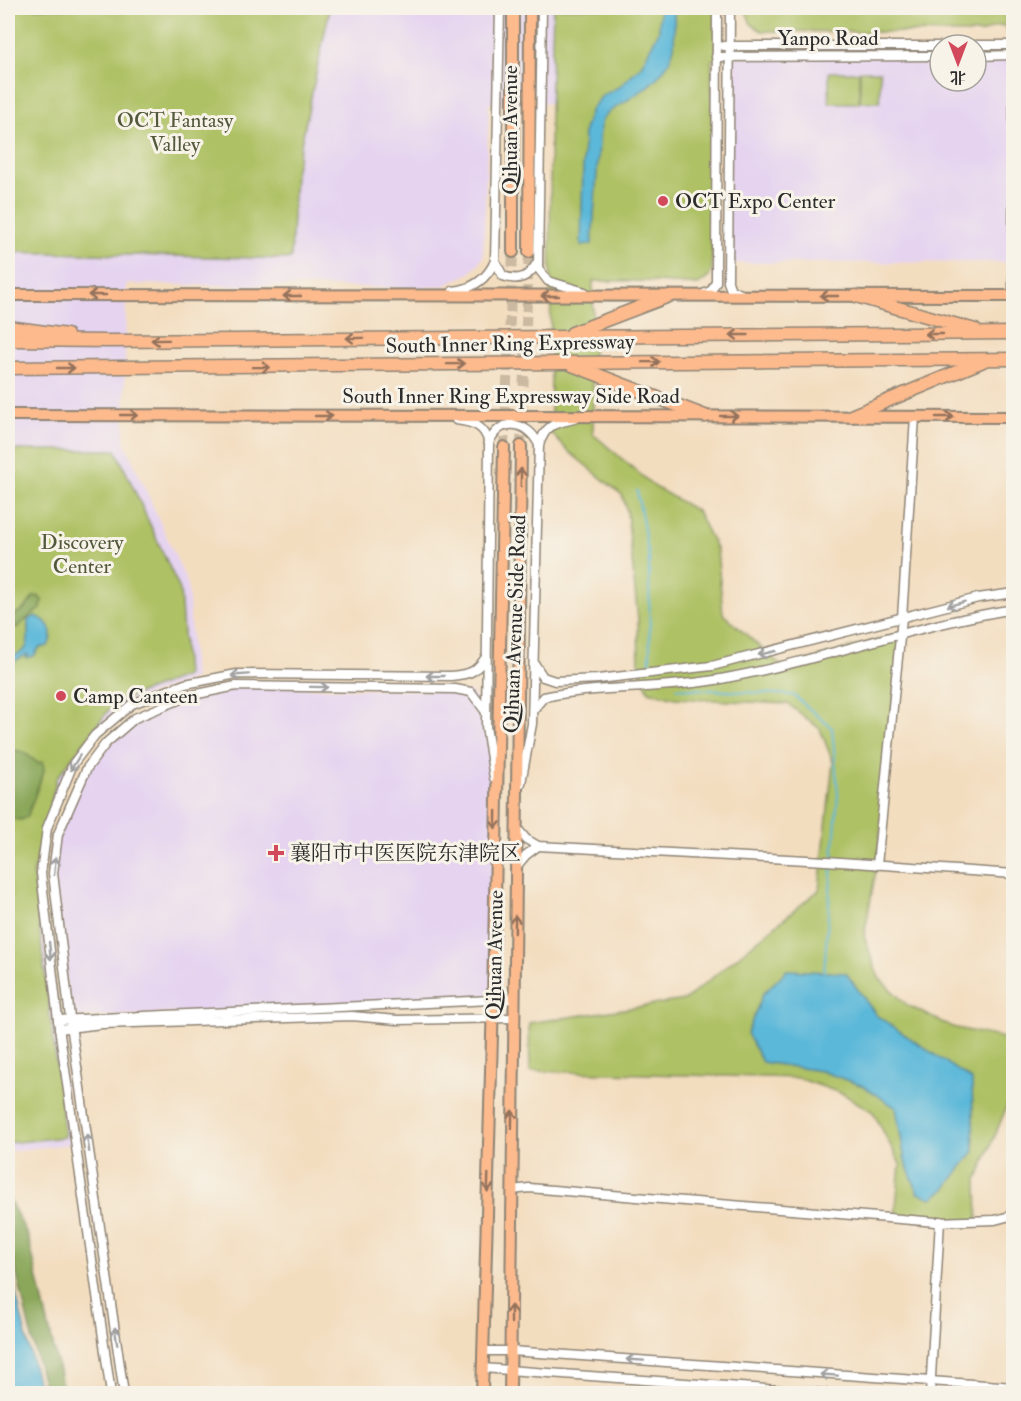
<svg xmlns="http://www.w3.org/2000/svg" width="1021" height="1401" viewBox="0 0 1021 1401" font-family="'IM FELL Double Pica','Noto Serif SC',serif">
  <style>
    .built { fill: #e5d3f0 }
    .green { fill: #aec165; stroke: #6c7648; stroke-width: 1.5 }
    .forest { fill: #8aa75a; stroke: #5a6942; stroke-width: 1.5 }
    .water { fill: #5bb8d9; stroke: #437282; stroke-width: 1.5 }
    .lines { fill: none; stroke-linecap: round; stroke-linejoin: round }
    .stream { stroke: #5bb8d9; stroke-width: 2 }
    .major-tunnel { stroke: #cbb9a1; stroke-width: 10; stroke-dasharray: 10 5; stroke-linecap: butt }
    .minor-casing { stroke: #8f8475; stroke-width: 11 }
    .major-casing { stroke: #8f8475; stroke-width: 14 }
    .highway-casing { stroke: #8f8475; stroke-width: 15 }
    .minor { stroke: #fff; stroke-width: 8 }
    .major { stroke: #fcba8d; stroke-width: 10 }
    .highway { stroke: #fcba8d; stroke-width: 12 }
    .oneway { stroke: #94725c }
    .oneway2 { stroke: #a0a0a0 }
    .poi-dot { fill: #d1495b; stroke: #f7f3e8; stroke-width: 2 }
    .labels { text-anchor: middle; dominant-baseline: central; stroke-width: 6; stroke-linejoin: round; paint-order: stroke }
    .street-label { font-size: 21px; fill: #2b2b2b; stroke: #f7f3e8 }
    .park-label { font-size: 21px; fill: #52583c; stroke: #f7f3e8 }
    .poi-label { font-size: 21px; fill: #2b2b2b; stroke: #f7f3e8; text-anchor: start }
  </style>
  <rect width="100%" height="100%" fill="#f7f3e8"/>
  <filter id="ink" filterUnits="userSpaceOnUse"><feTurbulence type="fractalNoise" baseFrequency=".0167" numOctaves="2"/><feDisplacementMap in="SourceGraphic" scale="12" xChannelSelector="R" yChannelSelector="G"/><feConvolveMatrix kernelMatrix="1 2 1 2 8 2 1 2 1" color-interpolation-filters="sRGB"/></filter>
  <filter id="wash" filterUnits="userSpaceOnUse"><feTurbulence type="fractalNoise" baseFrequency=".008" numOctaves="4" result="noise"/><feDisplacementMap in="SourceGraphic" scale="24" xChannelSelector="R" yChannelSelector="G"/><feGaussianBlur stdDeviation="1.35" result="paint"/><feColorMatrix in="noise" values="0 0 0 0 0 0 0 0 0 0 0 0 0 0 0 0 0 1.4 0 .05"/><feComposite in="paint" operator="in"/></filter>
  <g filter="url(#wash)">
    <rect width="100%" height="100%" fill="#f3ddbf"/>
    <g class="built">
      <polygon points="8,8 674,8 554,103 489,103 483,258 470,273 443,286 419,288 126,284 124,441 188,585 194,679 126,703 93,732 68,766 42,826 34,877 59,1023 71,1144 8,1151"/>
      <polygon points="1013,55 1013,262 728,263 730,57 940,56 940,81 976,81 976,56"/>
      <polygon points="236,686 471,692 486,712 497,800 493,1000 70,1018 53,873 58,834 87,768 135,718 188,696"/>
    </g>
    <g class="green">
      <polygon points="8,8 330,8 295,173 291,259 8,252"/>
      <polygon points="553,8 717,8 716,57 712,60 712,270 709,277 698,285 644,281 593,281 593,434 655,487 697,511 717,550 723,614 783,667 900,634 877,865 864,936 879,978 907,1005 952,1027 1013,1040 1013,1091 977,1180 978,1221 895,1218 900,1164 873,1112 843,1094 798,1078 530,1071 529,1023 685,1000 819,890 833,762 820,729 788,704 675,698 649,691 639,671 638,620 627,511 622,495 567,450 551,433 550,117"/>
      <polygon points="745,8 1008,8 1007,22 1004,26 997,26 981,33 762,31 751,24"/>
      <rect x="860" y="71" width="20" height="31"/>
      <rect x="829" y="72" width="30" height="31"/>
      <polygon points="8,450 116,450 180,590 186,676 114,703 57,778 33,875 65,1137 8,1143"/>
    </g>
    <g class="forest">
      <path d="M38,596l4,4 -1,9 -9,5 -15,14 -4,-5 -5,-1v-6c13,-3 18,-7 25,-19z"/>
      <polygon points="8,745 14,750 23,752 38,763 43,762 44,771 27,817 21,820 8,818"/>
      <polygon points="8,1197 28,1236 64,1393 45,1393 8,1238"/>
    </g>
    <g class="water">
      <path d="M660,8h14c0,12 1,26 0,38 -5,33 -40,49 -65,66l-7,7 -2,9 -8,116 -11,1 3,-115 7,-21 12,-14 16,-8 22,-21 18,-35z"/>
      <path d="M35,616c14,4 20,17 13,30l-9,2 -5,8 -8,2 2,-4 -12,6 -3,5h-5v-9c26,-3 19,-16 20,-36z"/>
      <polygon points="787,970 846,973 876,1015 972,1080 974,1151 945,1189 932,1198 918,1193 905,1161 896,1108 863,1086 821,1071 762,1062 747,1033 763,994"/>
      <polygon points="8,1261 40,1393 8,1393"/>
    </g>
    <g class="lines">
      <g class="stream">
        <polyline points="637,491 649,557 650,664"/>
        <polyline points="677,688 793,695 832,728 838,794 833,858"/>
        <polyline points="824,972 832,864"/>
      </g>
    </g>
  </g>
  <g filter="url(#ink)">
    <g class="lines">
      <g class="major-tunnel">
        <polyline points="521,446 529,252"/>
        <polyline points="504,447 513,252"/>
      </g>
      <g class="minor-casing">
        <g id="minor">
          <polyline points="542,8 538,268 548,281 585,292"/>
          <polyline points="730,8 728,282 731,290 741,294"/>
          <polyline points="976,45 1014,45"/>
          <polyline points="724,46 940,46"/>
          <polyline points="976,56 1014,55"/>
          <polyline points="716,57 940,56"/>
          <path d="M495,261l8,15c16,6 26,1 34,-13"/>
          <path d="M453,291c19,-2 34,-12 42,-30l5,-253"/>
          <polyline points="703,294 711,291 716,282 717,8"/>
          <polyline points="1013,296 1014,24"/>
          <path d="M456,420c16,2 29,5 33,24l-3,282 8,52"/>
          <path d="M489,443c11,-27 39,-22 50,2"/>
          <polyline points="534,663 543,677 555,681 598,679 712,666 978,598 1014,593"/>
          <path d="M533,710l11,-13c58,-12 119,-7 177,-18 99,-18 193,-54 293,-70"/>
          <path d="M521,783l11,-59 7,-279c7,-21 15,-21 35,-26"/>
          <polyline points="516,827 526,839 538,846 826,861 1014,874"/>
          <polyline points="877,865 902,618 915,417"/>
          <polyline points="516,867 526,855 538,846"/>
          <polyline points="58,1020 514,999"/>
          <polyline points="59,1029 102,1024 352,1016 397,1020 513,1018"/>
          <polyline points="512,1190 529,1188 936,1222 995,1220 1014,1215"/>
          <polyline points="483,1351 511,1351 1014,1387"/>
          <polyline points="482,1368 834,1394"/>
          <path d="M111,1394l-53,-374 -17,-147 6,-45 26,-64 22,-29 37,-31 53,-20 52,-10 214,2c19,-2 24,-3 35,-19"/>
          <polyline points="124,1394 70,1018 53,873 58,834 87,768 106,743 135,718 188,696 236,686 455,689 471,692 486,712"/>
          <polyline points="930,1394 940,1221"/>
        </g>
      </g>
      <g class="major-casing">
        <g id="major">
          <polyline points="513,8 513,252"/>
          <polyline points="529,252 530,8"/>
          <polyline points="8,295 1014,296"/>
          <polyline points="8,415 1014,417"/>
          <polyline points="482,1394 493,1000 504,447"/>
          <polyline points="510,1394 521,446"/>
        </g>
      </g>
      <g class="highway-casing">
        <g id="highway">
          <polyline points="856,296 975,330"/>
          <polyline points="8,327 67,335"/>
          <polyline points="572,333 669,296"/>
          <polyline points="8,340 110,341 1014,333"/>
          <polyline points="572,365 705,416"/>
          <polyline points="8,368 1014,359"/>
          <polyline points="851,416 983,361"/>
        </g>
      </g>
      <use href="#minor" class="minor"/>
      <use href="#major" class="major"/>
      <use href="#highway" class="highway"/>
    </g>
    <defs><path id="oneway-shaft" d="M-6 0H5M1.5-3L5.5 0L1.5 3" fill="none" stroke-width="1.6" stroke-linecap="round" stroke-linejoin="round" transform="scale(1.5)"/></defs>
    <g class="oneway">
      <use href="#oneway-shaft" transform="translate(97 295) rotate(-180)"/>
      <use href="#oneway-shaft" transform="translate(292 296) rotate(-180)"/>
      <use href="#oneway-shaft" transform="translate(550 296) rotate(-180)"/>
      <use href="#oneway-shaft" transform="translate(829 296) rotate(-180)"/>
      <use href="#oneway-shaft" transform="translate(934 334) rotate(180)"/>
      <use href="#oneway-shaft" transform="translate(739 335) rotate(180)"/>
      <use href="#oneway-shaft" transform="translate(355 338) rotate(179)"/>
      <use href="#oneway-shaft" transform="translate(160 340) rotate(179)"/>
      <use href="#oneway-shaft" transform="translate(651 362) rotate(-1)"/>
      <use href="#oneway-shaft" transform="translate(456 364) rotate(-1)"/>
      <use href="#oneway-shaft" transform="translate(261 367) rotate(-1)"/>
      <use href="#oneway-shaft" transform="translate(66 368)"/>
      <use href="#oneway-shaft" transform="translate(129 415)"/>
      <use href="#oneway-shaft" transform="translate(324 416)"/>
      <use href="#oneway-shaft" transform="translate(729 416)"/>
      <use href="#oneway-shaft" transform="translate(945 417)"/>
      <use href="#oneway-shaft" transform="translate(521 477) rotate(-89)"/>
      <use href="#oneway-shaft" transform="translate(496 820) rotate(91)"/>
      <use href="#oneway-shaft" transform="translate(515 924) rotate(-89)"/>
      <use href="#oneway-shaft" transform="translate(512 1119) rotate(-89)"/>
      <use href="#oneway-shaft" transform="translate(488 1183) rotate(92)"/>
      <use href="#oneway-shaft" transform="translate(511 1314) rotate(-90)"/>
    </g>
    <g class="oneway2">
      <use href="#oneway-shaft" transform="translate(956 604) rotate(165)"/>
      <use href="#oneway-shaft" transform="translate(767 653) rotate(167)"/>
      <use href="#oneway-shaft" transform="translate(240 675) rotate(176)"/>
      <use href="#oneway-shaft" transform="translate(435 676) rotate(-180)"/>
      <use href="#oneway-shaft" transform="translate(319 687) rotate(1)"/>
      <use href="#oneway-shaft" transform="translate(75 763) rotate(121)"/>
      <use href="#oneway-shaft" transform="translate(55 866) rotate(-85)"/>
      <use href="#oneway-shaft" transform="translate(50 951) rotate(84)"/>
      <use href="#oneway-shaft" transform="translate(88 1143) rotate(-98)"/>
      <use href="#oneway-shaft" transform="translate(116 1336) rotate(-98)"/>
      <use href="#oneway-shaft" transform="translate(635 1360) rotate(-176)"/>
      <use href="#oneway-shaft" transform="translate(829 1375) rotate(-176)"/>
    </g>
  </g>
  <g class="poi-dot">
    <circle cx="663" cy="201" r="6"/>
    <circle cx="61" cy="696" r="6"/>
    <path d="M273 844h6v6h6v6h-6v6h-6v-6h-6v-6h6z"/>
  </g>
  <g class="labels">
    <g class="street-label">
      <text x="828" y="38">Yanpo Road</text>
      <text transform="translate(510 130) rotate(-90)">Qihuan Avenue</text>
      <text transform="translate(510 344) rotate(-1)">South Inner Ring Expressway</text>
      <text x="511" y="396">South Inner Ring Expressway Side Road</text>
      <text transform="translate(515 624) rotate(-88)">Qihuan Avenue Side Road</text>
      <text transform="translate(495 955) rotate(-89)">Qihuan Avenue</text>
    </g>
    <g class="park-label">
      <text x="175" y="120">OCT Fantasy<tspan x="175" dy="24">Valley</tspan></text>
      <text x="82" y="542">Discovery<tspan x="82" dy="24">Center</tspan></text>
    </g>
    <g class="poi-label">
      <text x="675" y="201">OCT Expo Center</text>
      <text x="73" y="696">Camp Canteen</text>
      <text x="290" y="853">襄阳市中医医院东津院区</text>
    </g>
  </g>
  <rect width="1021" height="1401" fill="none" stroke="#f7f3e8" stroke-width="30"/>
  <g transform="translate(958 63) rotate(180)"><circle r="28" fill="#f7f3e8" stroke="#a5a39c" stroke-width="1.5"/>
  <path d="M0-4.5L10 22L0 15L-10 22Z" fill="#d1495b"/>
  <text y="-9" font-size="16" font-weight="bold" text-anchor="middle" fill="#2b2b2b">北</text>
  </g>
</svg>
